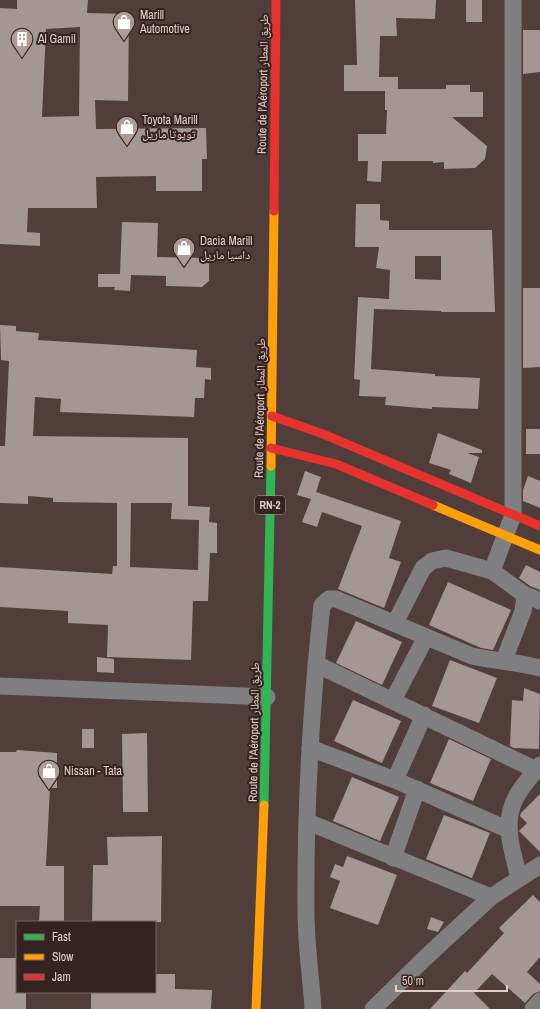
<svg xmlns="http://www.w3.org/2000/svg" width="540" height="1009" viewBox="0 0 540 1009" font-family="'Archivo Narrow','Noto Naskh Arabic',sans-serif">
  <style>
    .building { fill: #a39693; fill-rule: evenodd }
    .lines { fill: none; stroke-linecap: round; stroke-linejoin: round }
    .street { stroke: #7f7e81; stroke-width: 17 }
    .fast { stroke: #30b455; stroke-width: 9 }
    .slow { stroke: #ff9f0a; stroke-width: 9 }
    .jam { stroke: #e5322d; stroke-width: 9 }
    .labels { text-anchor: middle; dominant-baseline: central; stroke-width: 4; stroke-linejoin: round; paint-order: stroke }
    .shield { fill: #342320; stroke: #b09a97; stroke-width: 1 }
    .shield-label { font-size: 11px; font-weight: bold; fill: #e5cdca }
    .poi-label { font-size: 12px; fill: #e5cdca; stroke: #342320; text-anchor: start }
    .street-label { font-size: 12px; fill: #e5cdca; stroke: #342320 }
  </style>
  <rect width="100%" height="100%" fill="#513d3a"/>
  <g class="building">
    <path d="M17,0h71l-1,13 42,1 -1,87 -33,-1 1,29 110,-1 1,31h-5v32h-46v-15l-60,1 1,31h-69l-1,24 13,1v13l-40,-2v-236l17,1zM80,27l-1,89 -37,1 4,-88z"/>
    <polygon points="355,0 436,0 435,19 396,18 397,36 380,36 379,77 398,77 398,89 446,89 446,85 470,85 470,92 483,92 483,117 452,117 487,146 485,159 475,168 444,169 444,162 433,163 433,161 382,161 381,182 367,181 368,161 358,161 358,134 386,134 387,110 385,110 385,91 344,91 344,65 357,65"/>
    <rect x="466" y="0" width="16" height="22"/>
    <polygon points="523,30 540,30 540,72 523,74"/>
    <path d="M356,204h24v16l9,1v9h103l3,82h-54v-1l-67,-2 -3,60 64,5v2l45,2 -2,31 -46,-2v2l-47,-4 1,-8 -27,-1 1,-16 -6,-1 4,-82 31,2 1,-29 -14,-2 3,-21h-24zM415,256h26v24l-26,-1z"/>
    <polygon points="122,222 158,223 157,257 209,258 209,281 202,287 166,286 166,276 131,275 130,291 114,290 115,287 98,287 98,274 120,274"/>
    <polygon points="523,288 540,288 540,367 523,368"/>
    <path d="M0,325l16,1v5l23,2 -1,7 159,10 -1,17 15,1v12l-6,-1 -1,19h-9l-1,19 -134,-5 1,-13 -26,-2 -2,39 155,2v68l22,1 -1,15 8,1v30h-7l-2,48h-15l-2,59 -84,-3 1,-32 -40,-2v-12l-68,-4v-40l112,7 1,-8h4v-63l-64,-1v-4l-25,-2v8l-28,-1v-57h5l4,-85 -8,-1zM131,503h41l-1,16 28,1 -1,50 -68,-3z"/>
    <rect x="526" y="429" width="14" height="25"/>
    <polygon points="438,433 482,450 482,453 467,453 479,457 471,483 449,474 451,470 429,463"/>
    <polygon points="305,471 321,477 316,492 401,521 389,558 401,562 384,608 338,589 362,526 322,512 317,527 302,522 311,499 297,495"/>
    <polygon points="528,476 540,481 540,508 523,501 523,490"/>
    <polygon points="526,565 540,572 540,590 530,586 519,578"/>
    <polygon points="448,582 511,610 493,650 481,648 429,625"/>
    <polygon points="356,621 402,642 382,685 336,663"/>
    <polygon points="97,657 114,659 114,673 97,672"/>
    <polygon points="450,660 497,678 479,723 432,706"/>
    <polygon points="524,688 540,694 539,749 514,748 510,746 512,700 523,701"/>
    <polygon points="353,700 401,721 382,763 334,741"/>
    <rect x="82" y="729" width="12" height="19"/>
    <polygon points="147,733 148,812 123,812 122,734"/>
    <polygon points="449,739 491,759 473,801 430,783"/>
    <polygon points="17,750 57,753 57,788 50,788 46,866 64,866 64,922 39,922 40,906 0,906 0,752 16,752"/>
    <polygon points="352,777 399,797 380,841 333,821"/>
    <polygon points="540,794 540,852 519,831 527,823 520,816 521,813"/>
    <polygon points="444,815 490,833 472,878 426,859"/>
    <polygon points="162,836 161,922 92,922 93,865 108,865 107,837"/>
    <polygon points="347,856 397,875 378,925 330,908 340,881 330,877 335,864 343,867"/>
    <polygon points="533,895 540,902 540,957 527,972 540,984 540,991 533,994 525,1003 492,974 474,993 490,1009 430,1009 465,971 467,973 504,933 499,928"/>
    <polygon points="431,917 444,922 438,932 427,929"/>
    <polygon points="0,958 17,958 17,992 26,992 26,1009 0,1009"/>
    <polygon points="155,974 175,974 175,989 212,990 211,1009 91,1009 91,992 155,992"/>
  </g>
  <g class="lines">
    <g class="street">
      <polyline points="525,595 540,601"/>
      <polyline points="395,623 423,568 432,561 446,558 492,571"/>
      <polyline points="504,660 523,611 525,595 492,571 513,515 513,0"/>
      <polyline points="316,664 536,770"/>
      <polyline points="0,686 267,697"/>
      <polyline points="393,700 426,637"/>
      <polyline points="310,748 395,780 509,830"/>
      <polyline points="395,780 424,715"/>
      <polyline points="308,822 491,897"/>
      <polyline points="393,858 417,789"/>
      <path d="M519,878c-5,-21 -14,-47 -8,-68 4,-17 19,-32 29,-45"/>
      <path d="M313,1009c-2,-32 -7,-64 -7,-97 -1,-102 5,-205 16,-307l7,-6h7l136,57c23,5 45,6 68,12"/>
      <polyline points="373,1009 425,958 491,897 540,865"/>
      <polyline points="533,1009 540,1001"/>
    </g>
    <polyline class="fast" points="264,805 271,466"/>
    <g class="slow">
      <polyline points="271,466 274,211"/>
      <polyline points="433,505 540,550"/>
      <polyline points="256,1009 264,805"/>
    </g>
    <g class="jam">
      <polyline points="274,211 276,0"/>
      <polyline points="272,416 323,434 540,526"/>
      <polyline points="271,448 336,464 433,505"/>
    </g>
  </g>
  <defs>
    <g id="shop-pin" transform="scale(1.15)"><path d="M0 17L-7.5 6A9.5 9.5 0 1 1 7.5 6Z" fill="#b19b98" stroke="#342320"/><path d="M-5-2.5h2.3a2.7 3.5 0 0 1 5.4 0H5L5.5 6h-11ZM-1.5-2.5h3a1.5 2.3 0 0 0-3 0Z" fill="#fff"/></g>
    <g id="building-pin" transform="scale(1.15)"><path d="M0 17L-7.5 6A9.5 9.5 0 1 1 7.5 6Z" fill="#b19b98" stroke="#342320"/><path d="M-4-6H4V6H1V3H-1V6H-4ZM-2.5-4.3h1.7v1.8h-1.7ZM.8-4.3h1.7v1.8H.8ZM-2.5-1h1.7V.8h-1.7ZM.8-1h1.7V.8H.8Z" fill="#fff"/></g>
  </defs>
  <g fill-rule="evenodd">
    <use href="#shop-pin" x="124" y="22"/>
    <use href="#building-pin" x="22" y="39"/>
    <use href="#shop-pin" x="127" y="127"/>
    <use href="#shop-pin" x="184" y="248"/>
    <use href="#shop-pin" x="49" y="771"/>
  </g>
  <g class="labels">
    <rect class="shield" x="255" y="496" width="30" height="18" rx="3"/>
    <g class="shield-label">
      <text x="270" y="505">RN-2</text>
    </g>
    <g class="poi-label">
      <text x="140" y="15">Marill<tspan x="140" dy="14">Automotive</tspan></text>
      <text x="38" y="39">Al Gamil</text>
      <text x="142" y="120">Toyota Marill<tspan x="142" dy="14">تويوتا ماريل</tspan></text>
      <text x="200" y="241">Dacia Marill<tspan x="200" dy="14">داسيا ماريل</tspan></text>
      <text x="64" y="771">Nissan - Tata</text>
    </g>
    <g class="street-label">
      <text transform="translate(263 84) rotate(-89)">Route de l'Aéroport طريق المطار</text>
      <text transform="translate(260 408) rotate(-89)">Route de l'Aéroport طريق المطار</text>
      <text transform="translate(254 732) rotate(-89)">Route de l'Aéroport طريق المطار</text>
    </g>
  </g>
  <rect x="16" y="921" width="140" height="72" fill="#342320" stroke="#7b6764"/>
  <rect x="24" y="934" width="20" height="6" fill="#30b455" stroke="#7b6764"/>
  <text x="52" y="941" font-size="12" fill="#e5cdca">Fast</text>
  <rect x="24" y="954" width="20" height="6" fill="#ff9f0a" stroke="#7b6764"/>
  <text x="52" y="961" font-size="12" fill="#e5cdca">Slow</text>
  <rect x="24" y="974" width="20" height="6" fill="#e5322d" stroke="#7b6764"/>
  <text x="52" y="981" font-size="12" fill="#e5cdca">Jam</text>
  <path d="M396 985v6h111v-6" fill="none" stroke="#e5cdca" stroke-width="2"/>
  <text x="402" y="985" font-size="12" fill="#e5cdca" stroke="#342320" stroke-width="3" paint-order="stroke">50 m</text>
</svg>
